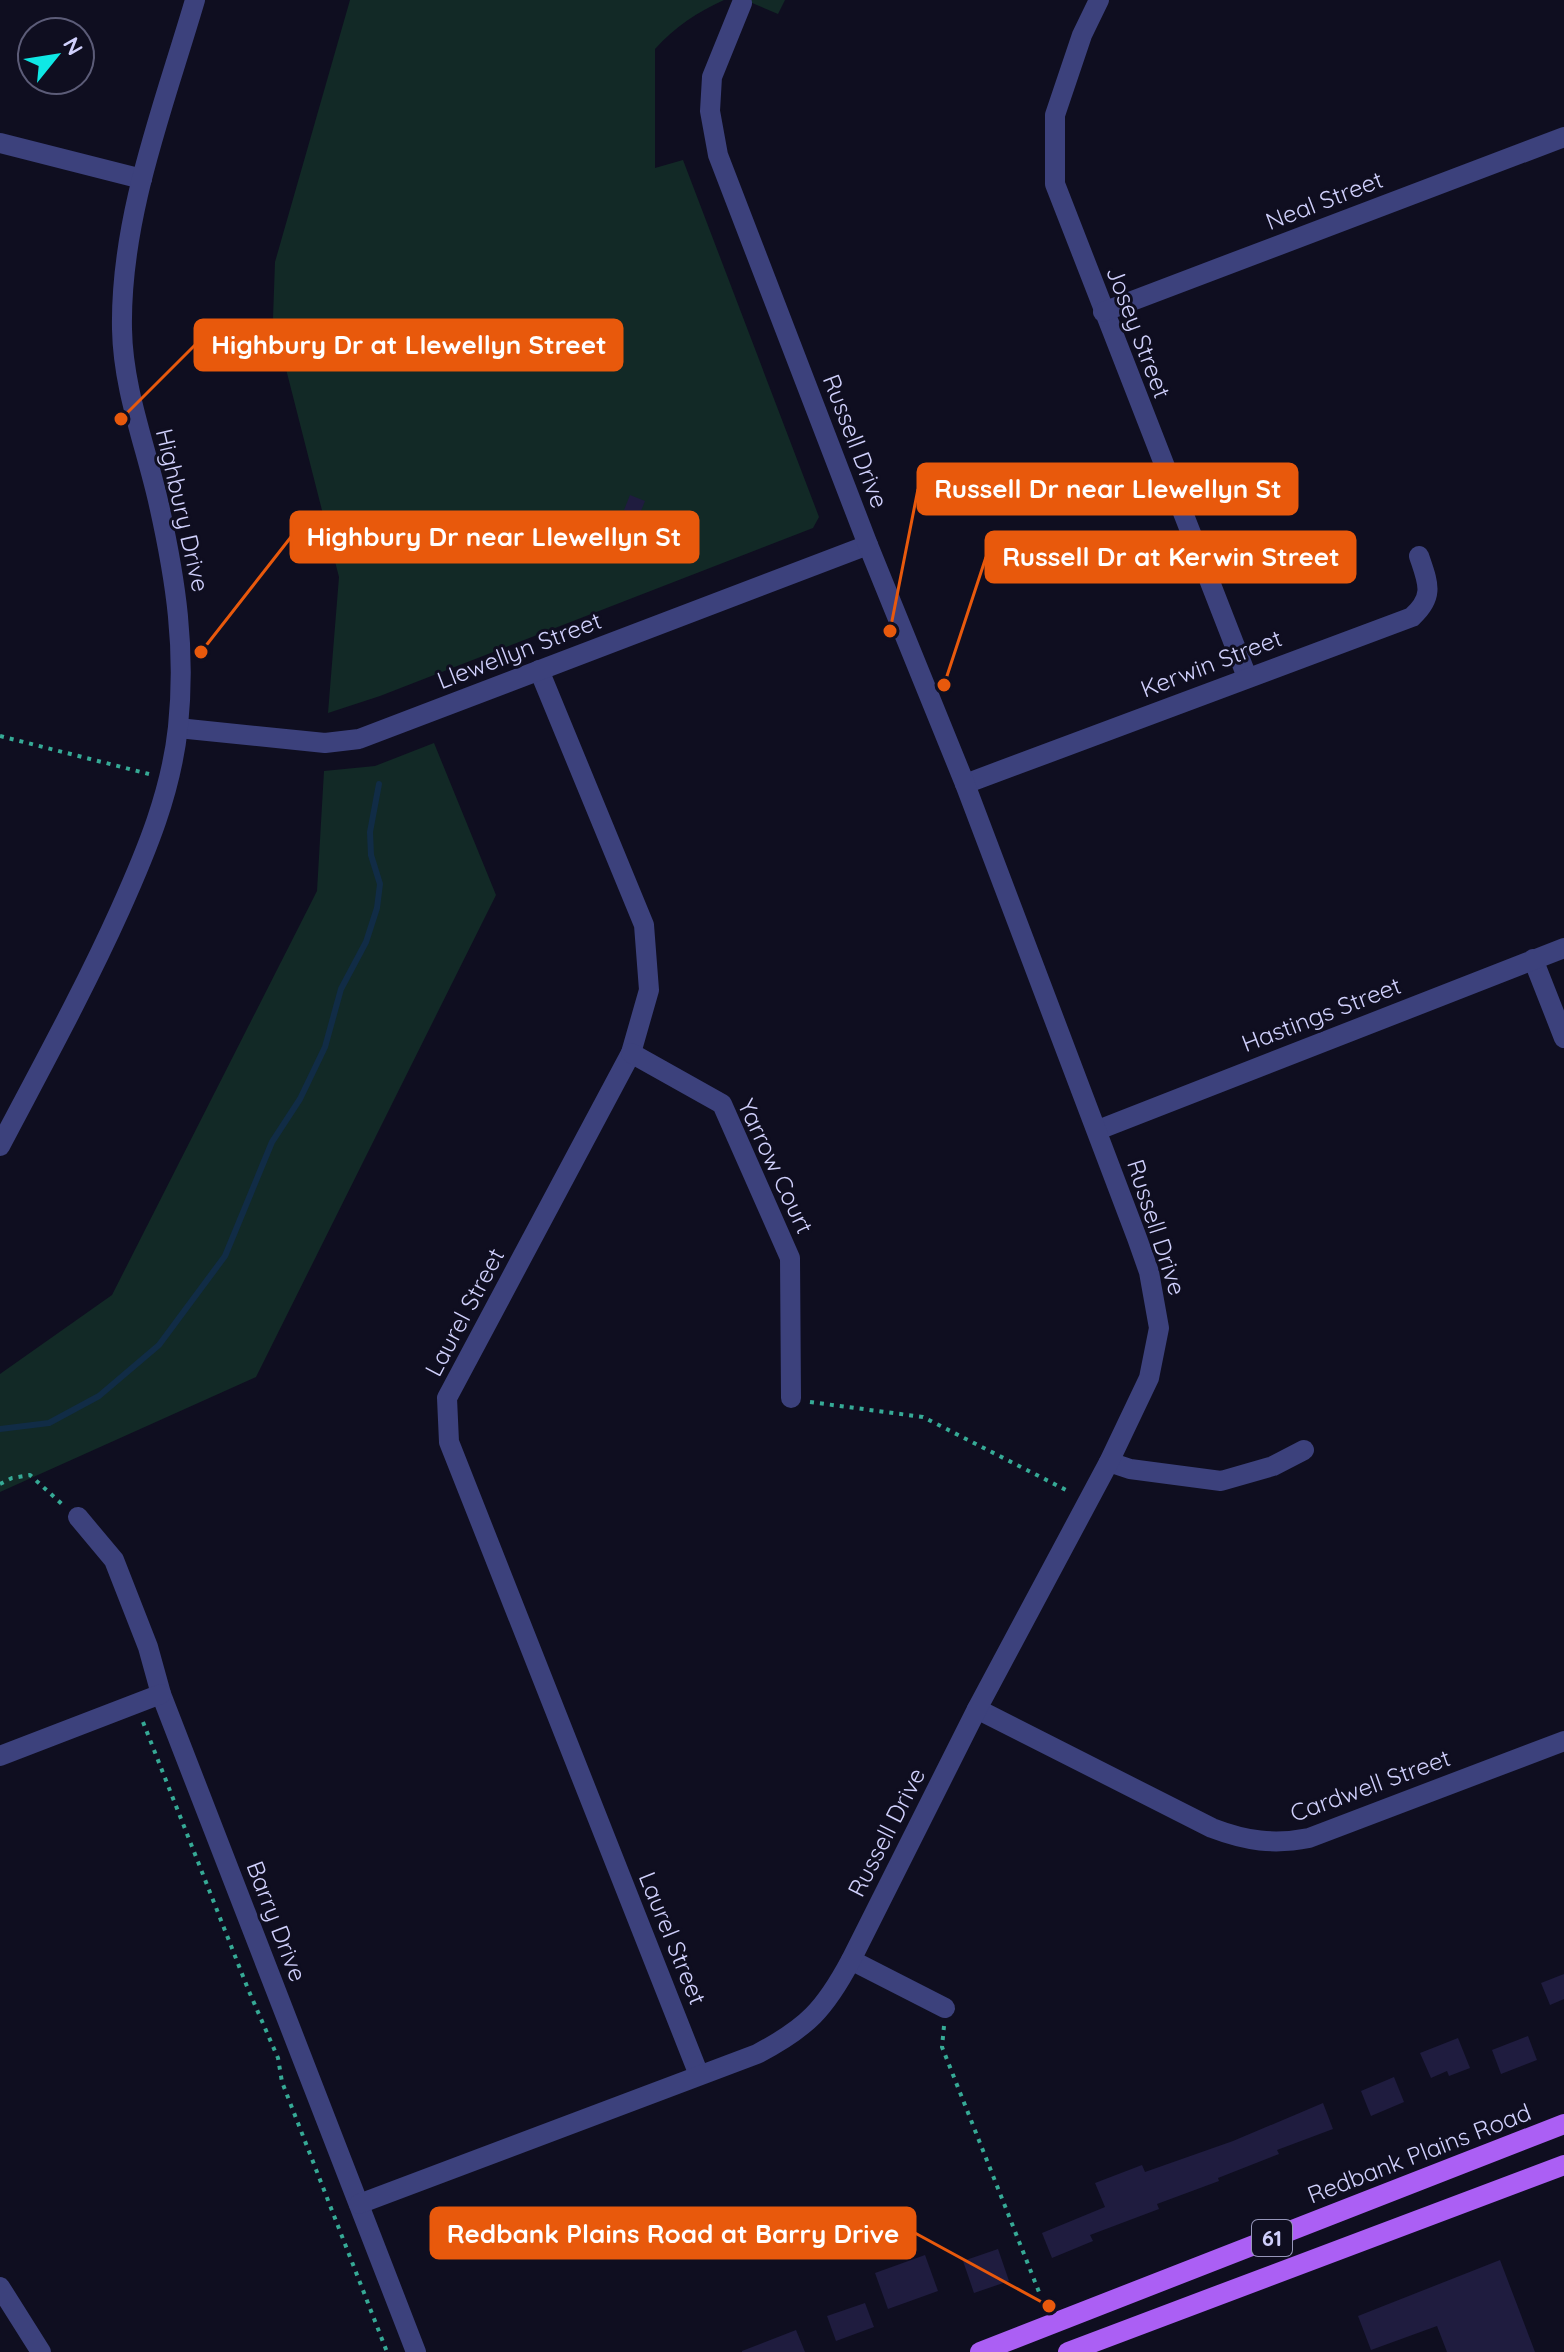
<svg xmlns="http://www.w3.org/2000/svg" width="1564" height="2352" viewBox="0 0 1564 2352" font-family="Quicksand,sans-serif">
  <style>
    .green { fill: #122926 }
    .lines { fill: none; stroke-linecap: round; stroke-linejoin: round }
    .stream { stroke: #112c46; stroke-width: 6 }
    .building { fill: #1f1c3f }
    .path { stroke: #36aa96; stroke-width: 4; stroke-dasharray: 4 6; stroke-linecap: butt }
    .minor { stroke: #3c417c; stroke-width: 20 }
    .major { stroke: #ab5ff4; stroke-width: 20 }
    .labels { text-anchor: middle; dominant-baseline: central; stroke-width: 6; stroke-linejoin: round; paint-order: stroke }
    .shield { fill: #0f0e20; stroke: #9696ba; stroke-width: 2 }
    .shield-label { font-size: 22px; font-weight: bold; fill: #d0d0fc }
    .street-label { font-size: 24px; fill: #d0d0fc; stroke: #0f0e20 }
    .leader { fill: none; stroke: #e8590c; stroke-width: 3 }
    .callout-dot { fill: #e8590c; stroke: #0f0e20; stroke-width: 3 }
    .callout { fill: #e8590c; stroke: #e8590c; stroke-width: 3 }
    .callout-label { font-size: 26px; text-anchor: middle; font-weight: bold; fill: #fff }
  </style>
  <rect width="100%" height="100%" fill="#0f0e20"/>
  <g class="green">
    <path d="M350,0h374c-27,12 -49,27 -69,49v119l28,-8 136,357 -6,11 -433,168 -52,17 11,-136 -66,-259 2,-56z"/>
    <polygon points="745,0 785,0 778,14"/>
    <polygon points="434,743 496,895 256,1377 0,1492 0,1374 112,1295 317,891 324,771 375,766"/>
  </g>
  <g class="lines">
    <polyline class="stream" points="0,1429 49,1423 99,1396 159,1345 225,1256 272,1142 300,1099 325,1047 341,989 366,942 377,908 380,884 371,855 370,832 379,784"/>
  </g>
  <g class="building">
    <polygon points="630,495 645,501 639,516 624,510"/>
    <polygon points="1564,1974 1564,1999 1550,2005 1541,1983"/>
    <polygon points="1528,2036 1537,2060 1501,2074 1492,2050"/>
    <polygon points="1458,2038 1470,2068 1449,2076 1447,2071 1431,2078 1420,2053"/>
    <polygon points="1394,2077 1404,2102 1371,2116 1361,2091"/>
    <polygon points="1323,2103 1333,2129 1277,2150 1279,2154 1218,2178 1219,2181 1157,2204 1159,2209 1090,2235 1093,2241 1052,2258 1042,2233 1105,2207 1095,2183 1142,2165 1145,2172 1233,2141"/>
    <polygon points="998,2249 1009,2281 974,2293 963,2261"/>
    <polygon points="925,2255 938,2291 888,2309 875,2273"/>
    <polygon points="1500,2260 1535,2352 1447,2352 1437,2326 1371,2350 1358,2316"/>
    <polygon points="865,2303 874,2327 836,2341 827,2316"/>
    <polygon points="796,2330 805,2352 742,2352 742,2351"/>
  </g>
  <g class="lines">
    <g class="path">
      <polyline points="0,736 149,774"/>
      <polyline points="810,1402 923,1417 1070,1492"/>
      <polyline points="0,1484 12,1478 30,1475 64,1506"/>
      <polyline points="143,1722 248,1989 278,2058 282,2082 387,2352"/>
      <polyline points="944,2026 942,2047 1041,2297"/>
    </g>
    <g class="minor">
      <polyline points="1099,0 1082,35 1055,115 1055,184 1247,677"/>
      <polyline points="0,143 142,179"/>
      <polyline points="1103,312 1564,137"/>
      <polyline points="539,670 644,925 649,990 631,1053 447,1398 449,1442 699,2075"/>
      <polyline points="178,728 325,743 359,739 868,545"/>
      <path d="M965,784l447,-167c23,-21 16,-34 7,-61"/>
      <polyline points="1533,959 1564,1038"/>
      <polyline points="631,1053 722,1104 790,1258 791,1398"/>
      <polyline points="1098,1130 1564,948"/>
      <path d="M0,1146c41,-78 84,-156 120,-236 27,-60 51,-118 58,-183 8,-78 -2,-146 -19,-222 -13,-59 -36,-115 -37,-176 -2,-112 42,-223 73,-329"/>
      <polyline points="1109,1462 1130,1469 1221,1481 1273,1466 1304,1450"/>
      <polyline points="78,1517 114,1560 148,1647 161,1694 416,2352"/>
      <path d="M977,1709l235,119c34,13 62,17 97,10l255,-97"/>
      <polyline points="0,1756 161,1694"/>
      <polyline points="851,1960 945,2008"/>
      <path d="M359,2204l398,-150c50,-26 68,-45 94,-94l126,-251 132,-247 40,-84 10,-50 -10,-56 -12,-34 -172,-454 -97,-239 -150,-390 -8,-44 2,-34 30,-74"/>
      <polyline points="0,2287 41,2352"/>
    </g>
    <g class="major">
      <polyline points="980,2352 1564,2124"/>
      <polyline points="1068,2352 1564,2165"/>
    </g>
  </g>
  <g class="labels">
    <rect class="shield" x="1252" y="2220" width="40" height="36" rx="6"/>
    <g class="shield-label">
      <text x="1272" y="2238">61</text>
    </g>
    <g class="street-label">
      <text transform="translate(1324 200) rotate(-21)">Neal Street</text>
      <text transform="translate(1139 332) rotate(69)">Josey Street</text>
      <text transform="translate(856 441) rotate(69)">Russell Drive</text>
      <text transform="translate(183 510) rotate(77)">Highbury Drive</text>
      <text transform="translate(519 650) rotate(-21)">Llewellyn Street</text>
      <text transform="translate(1211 663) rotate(-21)">Kerwin Street</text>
      <text transform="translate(1321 1014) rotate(-21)">Hastings Street</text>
      <text transform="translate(776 1166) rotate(65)">Yarrow Court</text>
      <text transform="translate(1157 1227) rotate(72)">Russell Drive</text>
      <text transform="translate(464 1312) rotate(-62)">Laurel Street</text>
      <text transform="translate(1370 1785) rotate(-20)">Cardwell Street</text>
      <text transform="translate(886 1832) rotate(-63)">Russell Drive</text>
      <text transform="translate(277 1921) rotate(69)">Barry Drive</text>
      <text transform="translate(673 1938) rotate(68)">Laurel Street</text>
      <text transform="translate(1419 2153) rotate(-21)">Redbank Plains Road</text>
    </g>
  </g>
  <path class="leader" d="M121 419L195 345M890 631L918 489M201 652L291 537M944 685L986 557M1049 2306L915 2233"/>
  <g class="callout-dot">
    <circle cx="121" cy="419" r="8"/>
    <circle cx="890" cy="631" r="8"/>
    <circle cx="201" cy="652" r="8"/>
    <circle cx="944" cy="685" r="8"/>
    <circle cx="1049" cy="2306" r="8"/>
  </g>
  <g class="callout">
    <rect x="195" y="320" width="427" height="50" rx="8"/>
    <rect x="918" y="464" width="379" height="50" rx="8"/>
    <rect x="291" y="512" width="407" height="50" rx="8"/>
    <rect x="986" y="532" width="369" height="50" rx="8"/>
    <rect x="431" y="2208" width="484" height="50" rx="8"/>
  </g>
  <g class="callout-label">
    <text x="409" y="354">Highbury Dr at Llewellyn Street</text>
    <text x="1108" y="498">Russell Dr near Llewellyn St</text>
    <text x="494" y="546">Highbury Dr near Llewellyn St</text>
    <text x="1171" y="566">Russell Dr at Kerwin Street</text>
    <text x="673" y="2243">Redbank Plains Road at Barry Drive</text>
  </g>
  <g transform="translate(56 56) rotate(60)"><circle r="38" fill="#0f0e20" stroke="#5c5c78" stroke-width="2"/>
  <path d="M0-6L14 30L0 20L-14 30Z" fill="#0fe8e5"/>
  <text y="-12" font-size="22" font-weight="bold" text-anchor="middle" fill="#d0d0fc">N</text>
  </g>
</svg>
